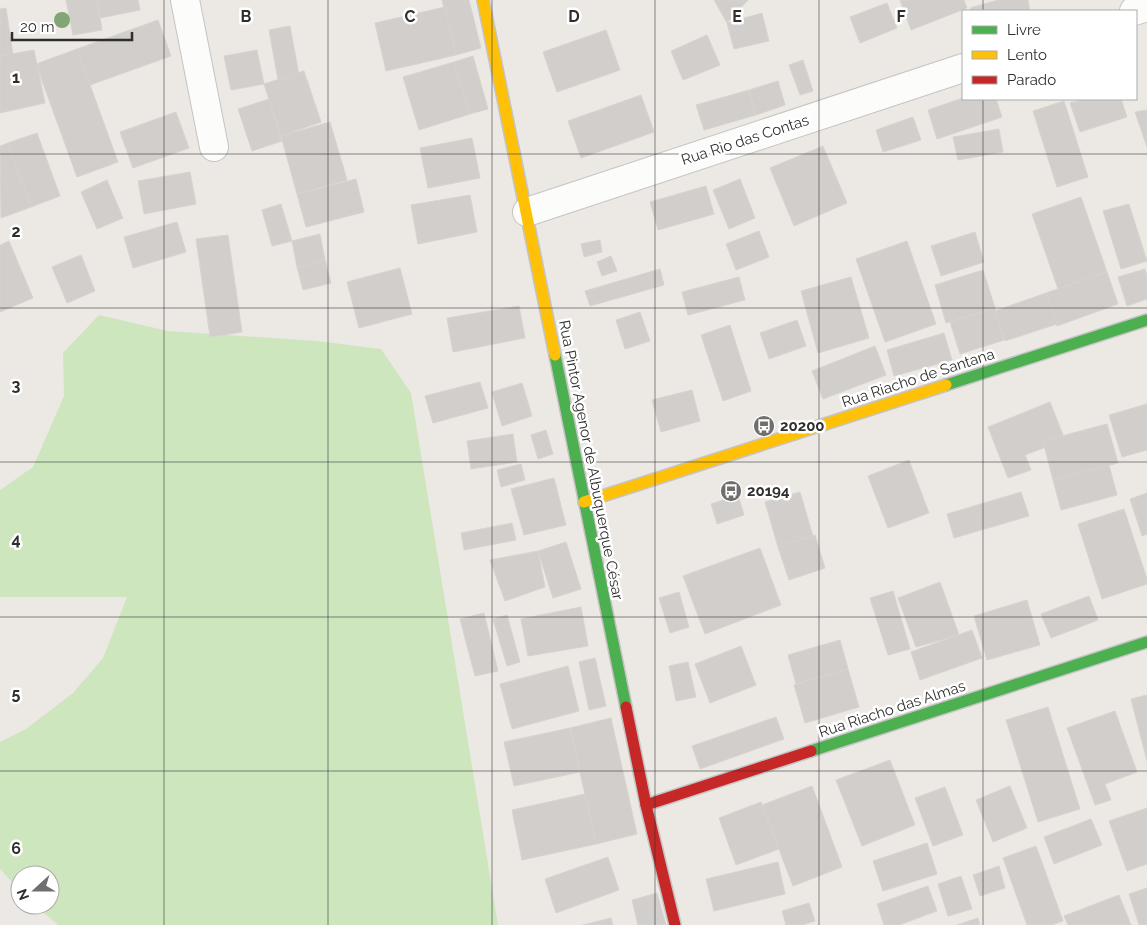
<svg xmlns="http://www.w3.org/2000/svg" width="1147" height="925" viewBox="0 0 1147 925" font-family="Raleway,sans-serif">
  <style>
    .green { fill: #cee6be }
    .building { fill: #d1cecb; stroke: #d7d4d0 }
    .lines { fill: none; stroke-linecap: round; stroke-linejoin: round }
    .street-casing { stroke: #c5c4c5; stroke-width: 30 }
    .fast-casing { stroke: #c5c4c5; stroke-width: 14 }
    .slow-casing { stroke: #c5c4c5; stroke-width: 14 }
    .jam-casing { stroke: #c5c4c5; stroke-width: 14 }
    .street { stroke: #fcfcfb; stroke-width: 28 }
    .fast { stroke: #4caf50; stroke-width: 11 }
    .slow { stroke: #ffc107; stroke-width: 11 }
    .jam { stroke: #c62828; stroke-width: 11 }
    .tree { fill: #82a575 }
    .grid { fill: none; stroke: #2e2e2e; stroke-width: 1; stroke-opacity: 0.55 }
    .labels { text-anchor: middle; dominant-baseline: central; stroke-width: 5; stroke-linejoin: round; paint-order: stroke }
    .street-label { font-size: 15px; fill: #2e2e2e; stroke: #fff }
    .poi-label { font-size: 15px; font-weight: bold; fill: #2e2e2e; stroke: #fff; text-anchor: start }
    .grid-label { font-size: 16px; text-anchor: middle; font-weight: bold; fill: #2e2e2e; stroke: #fff; stroke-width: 5; stroke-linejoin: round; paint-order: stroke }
  </style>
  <rect width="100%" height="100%" fill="#ece8e4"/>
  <polygon class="green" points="99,315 168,331 317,341 381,349 411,393 498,925 58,925 35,905 50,905 50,875 20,875 20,891 0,869 0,742 26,729 73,693 103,658 127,597 0,597 0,490 33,467 64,396 63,353"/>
  <g class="building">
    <polygon points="66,0 97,0 102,30 73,35"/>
    <polygon points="97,0 138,0 140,10 100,18"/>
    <polygon points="442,0 469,0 481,48 456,55"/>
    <polygon points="714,0 748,0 727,23"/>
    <polygon points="900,0 964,0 967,8 911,30"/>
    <polygon points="998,0 1028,0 1030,11 971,11 970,8"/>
    <polygon points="887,3 897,28 860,43 850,17"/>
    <polygon points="445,7 456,55 386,71 375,23"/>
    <polygon points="6,8 13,55 0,57 0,9"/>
    <polygon points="762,13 769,41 734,49 727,23"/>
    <polygon points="158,20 171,56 90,85 77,49"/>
    <polygon points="290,26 299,75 278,80 269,30"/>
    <polygon points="606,30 620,70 557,92 543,52"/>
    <polygon points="707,35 720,65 683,80 671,51"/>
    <polygon points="77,49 118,162 77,177 36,64"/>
    <polygon points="34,50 45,103 0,113 0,56"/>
    <polygon points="257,50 264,84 231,90 224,56"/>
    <polygon points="473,56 488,109 470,114 454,62"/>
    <polygon points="803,60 813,91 800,95 789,65"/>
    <polygon points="454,62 470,114 419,130 403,77"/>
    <polygon points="304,71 321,122 281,136 264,84"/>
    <polygon points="778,81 785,105 756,115 749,90"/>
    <polygon points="749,90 756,115 704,130 696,105"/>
    <polygon points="641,95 654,132 581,158 568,121"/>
    <polygon points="963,98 996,99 1002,117 937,139 928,110"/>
    <polygon points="269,99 282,141 252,151 238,109"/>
    <polygon points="1085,99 1121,99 1127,117 1080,132 1070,103"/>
    <polygon points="1064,101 1088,177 1057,187 1033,111"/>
    <polygon points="1147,110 1147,147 1135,112"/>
    <polygon points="176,112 189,148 133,168 120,132"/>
    <polygon points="913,117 921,140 883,152 876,130"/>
    <polygon points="330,122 347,180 297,194 281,136"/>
    <polygon points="999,129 1003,152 958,160 953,137"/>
    <polygon points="37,133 60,196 31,207 8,143"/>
    <polygon points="472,138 480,178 428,188 420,148"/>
    <polygon points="8,143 31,207 1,218 0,146"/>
    <polygon points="823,146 847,203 794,226 770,168"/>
    <polygon points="190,172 196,204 144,214 138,181"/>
    <polygon points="356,179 364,212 306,227 297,194"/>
    <polygon points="740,179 755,218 729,229 713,190"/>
    <polygon points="107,180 123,218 97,229 81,192"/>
    <polygon points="706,186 714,214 658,230 650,202"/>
    <polygon points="470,195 477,232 418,244 411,205"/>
    <polygon points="1081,197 1107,272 1058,289 1032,214"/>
    <polygon points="281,204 292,241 272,246 262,210"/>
    <polygon points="1129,204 1147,261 1121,269 1103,211"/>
    <polygon points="177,222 186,252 133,268 124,237"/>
    <polygon points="759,231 769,257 736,270 726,244"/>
    <polygon points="975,232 984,262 941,276 931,246"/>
    <polygon points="320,234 325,260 297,267 292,241"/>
    <polygon points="228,235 242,332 210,337 196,239"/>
    <polygon points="600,240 602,252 584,257 581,244"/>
    <polygon points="9,241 33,298 0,312 0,245"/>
    <polygon points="907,241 936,324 885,342 856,259"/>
    <polygon points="81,255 95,291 67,303 52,267"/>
    <polygon points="611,256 617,271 602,276 597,262"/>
    <polygon points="325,260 331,283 303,290 297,267"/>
    <polygon points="400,268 412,314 359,328 347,282"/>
    <polygon points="660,269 664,285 590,306 585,291"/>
    <polygon points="1145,269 1147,276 1147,299 1127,306 1118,277"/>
    <polygon points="983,270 995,308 946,323 935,285"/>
    <polygon points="1107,272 1118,304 1057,326 1046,293"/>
    <polygon points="739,277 745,300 688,315 682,292"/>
    <polygon points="851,277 869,338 818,353 801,291"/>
    <polygon points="1046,293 1057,324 1005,341 995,311"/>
    <polygon points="519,306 525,338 453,352 447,318"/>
    <polygon points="995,308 1004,340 960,354 950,322"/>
    <polygon points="640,312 650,341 625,349 616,320"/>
    <polygon points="797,320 806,346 769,359 760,333"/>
    <polygon points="730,325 751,391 723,401 701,335"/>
    <polygon points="944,333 952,360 894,376 887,350"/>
    <polygon points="875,346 886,375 823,399 812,371"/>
    <polygon points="480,382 488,408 433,423 425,396"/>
    <polygon points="522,383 532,416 502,426 492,392"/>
    <polygon points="692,390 700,421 661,432 652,400"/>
    <polygon points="1050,402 1065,440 1025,455 1031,470 1008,478 988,427"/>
    <polygon points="1147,404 1147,450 1122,457 1109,415"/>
    <polygon points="1107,424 1118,463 1053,480 1043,441"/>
    <polygon points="546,430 553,454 538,459 531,435"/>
    <polygon points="513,434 517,462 471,469 467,441"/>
    <polygon points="909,460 929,513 888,528 868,476"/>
    <polygon points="521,464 525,480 501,487 497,470"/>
    <polygon points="1109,465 1117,495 1061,510 1053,480"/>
    <polygon points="554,478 566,525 524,535 511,489"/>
    <polygon points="800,492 813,536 778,547 765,502"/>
    <polygon points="1021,492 1029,516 954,538 947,514"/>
    <polygon points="1147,493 1147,534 1142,536 1130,499"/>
    <polygon points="738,495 744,515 717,524 711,504"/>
    <polygon points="1124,509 1147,579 1147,584 1102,599 1078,524"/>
    <polygon points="512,523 516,540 464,550 461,533"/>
    <polygon points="815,535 825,568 789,580 778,547"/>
    <polygon points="566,542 581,589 553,598 538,551"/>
    <polygon points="760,548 781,605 705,634 683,576"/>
    <polygon points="538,551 545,587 505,601 490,560"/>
    <polygon points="940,582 959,635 916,647 898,598"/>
    <polygon points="893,591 910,649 888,655 870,598"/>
    <polygon points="679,592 689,627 670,633 659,598"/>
    <polygon points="1089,596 1098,620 1051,638 1041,614"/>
    <polygon points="1027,600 1040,645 987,660 974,616"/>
    <polygon points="581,607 588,646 528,656 521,619"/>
    <polygon points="484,613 498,671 475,676 460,619"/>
    <polygon points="507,615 520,662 507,666 493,619"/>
    <polygon points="972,630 982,658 920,680 911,652"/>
    <polygon points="840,640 848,669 796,684 788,655"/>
    <polygon points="741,646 756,685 710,703 695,664"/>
    <polygon points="595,658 606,706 589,710 579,662"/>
    <polygon points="688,662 696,697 676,701 669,666"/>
    <polygon points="568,666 579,711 512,729 500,684"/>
    <polygon points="848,669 859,707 805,723 794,685"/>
    <polygon points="1147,695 1147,761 1131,699"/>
    <polygon points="1048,707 1080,809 1038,822 1006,720"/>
    <polygon points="1115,711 1137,772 1105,784 1111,800 1095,805 1067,728"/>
    <polygon points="776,717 784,739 700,769 692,746"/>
    <polygon points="611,718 637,834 596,844 570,728"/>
    <polygon points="570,728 580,772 514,786 504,742"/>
    <polygon points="890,760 915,825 862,846 836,780"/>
    <polygon points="812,786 842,867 793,886 762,805"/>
    <polygon points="1010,786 1027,828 993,842 976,800"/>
    <polygon points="945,787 963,835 933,846 915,798"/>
    <polygon points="585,794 596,844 522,860 512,810"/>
    <polygon points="761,802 779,849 736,865 719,818"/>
    <polygon points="1147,808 1147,864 1127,871 1109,821"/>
    <polygon points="1091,819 1102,845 1054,864 1044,837"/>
    <polygon points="927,843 937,874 883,891 873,861"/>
    <polygon points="1036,846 1063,921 1052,925 1027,925 1003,858"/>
    <polygon points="608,857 619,890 556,913 545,879"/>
    <polygon points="778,862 785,894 714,911 706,879"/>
    <polygon points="999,866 1005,888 980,896 973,875"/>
    <polygon points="961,876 972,909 948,916 938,884"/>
    <polygon points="928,886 937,911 899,925 884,925 877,904"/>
    <polygon points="1147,888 1147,925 1139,925 1129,894"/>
    <polygon points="657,893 666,925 638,925 632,900"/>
    <polygon points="1119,895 1131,925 1068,925 1064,916"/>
    <polygon points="809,903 815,921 802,925 786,925 782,911"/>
    <polygon points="611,918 613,925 583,925"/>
    <polygon points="978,918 980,925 957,925"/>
  </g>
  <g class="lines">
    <g class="street-casing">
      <g id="street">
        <polyline points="185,0 214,147"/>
        <polyline points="1134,11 1147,7"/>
        <polyline points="527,212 963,68"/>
      </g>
    </g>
    <g class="fast-casing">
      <g id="fast">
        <polyline points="555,355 626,707"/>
        <polyline points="946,385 1147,320"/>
        <polyline points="811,751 1147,642"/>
      </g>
    </g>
    <g class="slow-casing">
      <g id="slow">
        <polyline points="483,0 555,355"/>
        <polyline points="584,502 946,385"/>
      </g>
    </g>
    <g class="jam-casing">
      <g id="jam">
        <polyline points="626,707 646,805 675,925"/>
        <polyline points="646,805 811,751"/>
      </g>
    </g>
    <use href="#street" class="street"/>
    <use href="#fast" class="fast"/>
    <use href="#slow" class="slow"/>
    <use href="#jam" class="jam"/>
  </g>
  <circle class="tree" cx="62" cy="20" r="8"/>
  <path class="grid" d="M164,0v925M328,0v925M492,0v925M655,0v925M819,0v925M983,0v11M983,99v826M0,154h1147M0,308h1147M0,462h1147M0,617h1147M0,771h1147"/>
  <defs>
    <g id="bus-disc" transform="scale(1.125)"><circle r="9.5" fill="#706f6e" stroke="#fff"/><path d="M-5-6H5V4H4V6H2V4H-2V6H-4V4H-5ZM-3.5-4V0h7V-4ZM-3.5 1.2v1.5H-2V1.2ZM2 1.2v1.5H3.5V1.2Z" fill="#fff"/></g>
  </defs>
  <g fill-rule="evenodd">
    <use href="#bus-disc" x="764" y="426"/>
    <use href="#bus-disc" x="731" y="491"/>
  </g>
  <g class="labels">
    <g class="street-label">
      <text transform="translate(745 140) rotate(-18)">Rua Rio das Contas</text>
      <text transform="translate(918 378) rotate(-18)">Rua Riacho de Santana</text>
      <text transform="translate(591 460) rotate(79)">Rua Pintor Agenor de Albuquerque César</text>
      <text transform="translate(892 709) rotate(-18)">Rua Riacho das Almas</text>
    </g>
    <g class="poi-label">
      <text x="780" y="426">20200</text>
      <text x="747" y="491">20194</text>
    </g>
  </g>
  <g class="grid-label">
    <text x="246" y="22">B</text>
    <text x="410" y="22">C</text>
    <text x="574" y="22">D</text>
    <text x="737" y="22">E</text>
    <text x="901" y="22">F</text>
    <text x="16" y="83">1</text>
    <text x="16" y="237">2</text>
    <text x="16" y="391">3</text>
    <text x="16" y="545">4</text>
    <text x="16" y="699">5</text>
    <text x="16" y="854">6</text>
  </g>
  <rect x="962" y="10" width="175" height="90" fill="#ffffff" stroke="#ababab"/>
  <rect x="972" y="26" width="25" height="8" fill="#4caf50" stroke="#ababab"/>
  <text x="1007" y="35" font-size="15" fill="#2e2e2e">Livre</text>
  <rect x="972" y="51" width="25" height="8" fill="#ffc107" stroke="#ababab"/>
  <text x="1007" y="60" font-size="15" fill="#2e2e2e">Lento</text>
  <rect x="972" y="76" width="25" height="8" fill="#c62828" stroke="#ababab"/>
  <text x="1007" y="85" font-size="15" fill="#2e2e2e">Parado</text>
  <g transform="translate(35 890) rotate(249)"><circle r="24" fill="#ffffff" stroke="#ababab"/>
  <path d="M0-4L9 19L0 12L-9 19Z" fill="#706f6e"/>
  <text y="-8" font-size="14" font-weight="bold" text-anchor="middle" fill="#2e2e2e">N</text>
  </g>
  <path d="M12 32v8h120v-8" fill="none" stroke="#2e2e2e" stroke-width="2.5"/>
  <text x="20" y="32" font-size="15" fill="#2e2e2e" stroke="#ffffff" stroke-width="4" paint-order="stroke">20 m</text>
</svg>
